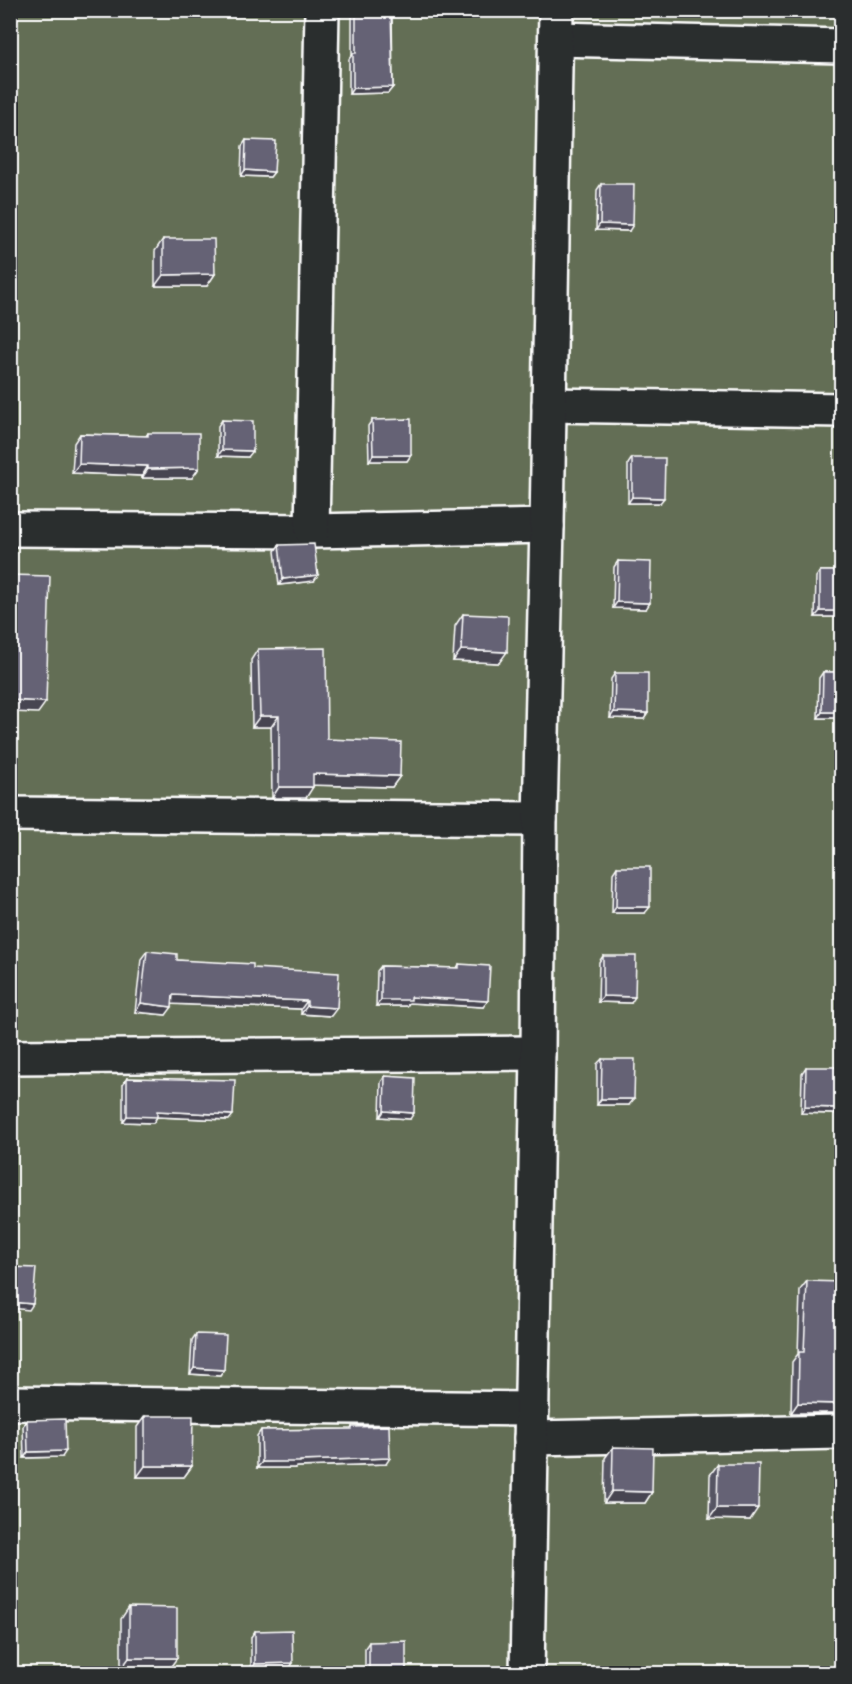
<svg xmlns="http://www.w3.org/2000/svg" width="852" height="1684" viewBox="0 0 852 1684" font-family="'Balsamiq Sans',sans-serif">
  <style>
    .green { fill: #646e55; stroke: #b2b6aa; stroke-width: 1.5 }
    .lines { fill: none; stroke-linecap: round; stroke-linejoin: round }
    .street-casing { stroke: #fff; stroke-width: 38 }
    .street { stroke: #2a2d2e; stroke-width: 33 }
    .wall { fill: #575464; stroke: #fff; stroke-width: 1.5 }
    .shaded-wall { fill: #474551; stroke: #fff; stroke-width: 1.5 }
    .building { fill: #656274; stroke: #fff; stroke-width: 1.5 }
  </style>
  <rect width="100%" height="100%" fill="#2a2d2e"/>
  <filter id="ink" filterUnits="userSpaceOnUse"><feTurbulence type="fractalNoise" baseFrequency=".0167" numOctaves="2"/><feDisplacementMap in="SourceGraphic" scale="12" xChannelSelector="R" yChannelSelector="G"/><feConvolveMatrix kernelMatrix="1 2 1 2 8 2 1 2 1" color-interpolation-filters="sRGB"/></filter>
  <g filter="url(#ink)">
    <rect class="green" x="11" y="11" width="830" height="1662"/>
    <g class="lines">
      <g class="street-casing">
        <g id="street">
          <polyline points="556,39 842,46"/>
          <polyline points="549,405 842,410"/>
          <polyline points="10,529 312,531 547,526"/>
          <polyline points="312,531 322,10"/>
          <polyline points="10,814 540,819"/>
          <polyline points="10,1057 538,1053"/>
          <polyline points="10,1403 532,1409"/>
          <polyline points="531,1438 842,1432"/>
          <polyline points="527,1674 538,1053 540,819 547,526 556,10"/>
        </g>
      </g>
      <use href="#street" class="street"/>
    </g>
    <g class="wall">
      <polygon points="352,10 392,10 393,87 388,93 349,94 349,59 352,55"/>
      <polygon points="246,140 274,172 270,177 241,176 242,146"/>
      <polygon points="601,184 629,231 596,230 597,190"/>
      <polygon points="163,239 215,274 207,286 155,286 155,251"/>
      <polygon points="222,420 248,457 218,456 218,426"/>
      <polygon points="372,420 411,455 407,461 369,461 368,426"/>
      <polygon points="148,433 199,468 192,478 142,478 142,476 72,473 74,443 80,434 146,436"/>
      <polygon points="632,458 660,503 628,503 628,464"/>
      <polygon points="279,545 314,581 279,585 275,551"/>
      <polygon points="618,561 646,609 613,608 614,567"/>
      <polygon points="820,571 842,571 842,617 815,617 816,577"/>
      <polygon points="463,614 499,663 453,661 455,626"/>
      <polygon points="258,649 327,739 400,776 392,787 313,785 306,798 272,798 271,727 252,727 251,660"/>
      <polygon points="823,672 842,672 842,718 818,718 819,678"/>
      <polygon points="615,673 648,713 644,719 610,718 611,679"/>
      <polygon points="617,867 645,913 612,913 613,873"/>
      <polygon points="147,951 177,960 253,968 331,1016 301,1014 301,1009 172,1004 166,1015 135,1012 141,959"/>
      <polygon points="603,956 631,1003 598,1002 599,962"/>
      <polygon points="459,964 483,1007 409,1003 407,1006 376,1006 377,971 381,966 457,968"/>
      <polygon points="602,1059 629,1105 597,1105 597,1064"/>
      <polygon points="806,1067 838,1108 834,1114 801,1113 802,1073"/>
      <polygon points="385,1076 410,1119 380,1117 381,1082"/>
      <polygon points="127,1078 229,1120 157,1117 153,1123 123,1122 123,1084"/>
      <polygon points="807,1281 838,1413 791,1413 792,1362 798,1354 800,1290"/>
      <polygon points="196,1334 224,1370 220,1376 190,1374 192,1340"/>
      <polygon points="145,1416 192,1466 184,1477 137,1477 137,1427"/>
      <polygon points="27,1420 62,1457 24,1458 23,1426"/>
      <polygon points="352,1427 386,1464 297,1467 296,1468 257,1468 257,1436 261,1430 351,1429"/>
      <polygon points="613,1447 652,1492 645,1503 604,1503 605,1458"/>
      <polygon points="718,1464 750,1520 709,1519 710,1475"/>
      <polygon points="129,1607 169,1669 121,1669 121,1619"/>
      <polygon points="255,1631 289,1669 251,1670 251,1637"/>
      <polygon points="369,1642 406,1673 406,1674 365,1674 365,1648"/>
    </g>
    <g class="shaded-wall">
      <polygon points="393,87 388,93 349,94 353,88"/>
      <polygon points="245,170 274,172 270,177 241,176"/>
      <polygon points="600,224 633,225 629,231 596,230"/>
      <polygon points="215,274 207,286 155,286 163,275"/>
      <polygon points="222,450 253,451 248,457 218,456"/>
      <polygon points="373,455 411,455 407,461 369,461"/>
      <polygon points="79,464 148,466 142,476 72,473"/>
      <polygon points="199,468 192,478 142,478 148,469"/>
      <polygon points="632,497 664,498 660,503 628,503"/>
      <polygon points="318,575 314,581 279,585 283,579"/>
      <polygon points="617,602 650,603 646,609 613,608"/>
      <polygon points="820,611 842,611 842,617 815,617"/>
      <polygon points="461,650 507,652 499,663 453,661"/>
      <polygon points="10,700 46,702 38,713 10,712"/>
      <polygon points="614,712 648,713 644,719 610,718"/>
      <polygon points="822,712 842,712 842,718 818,718"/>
      <polygon points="260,716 279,716 271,727 252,727"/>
      <polygon points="313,774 400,776 392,787 306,785"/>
      <polygon points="279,787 313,787 306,798 272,798"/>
      <polygon points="616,907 650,907 645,913 612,913"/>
      <polygon points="173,995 307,1001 301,1009 167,1004"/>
      <polygon points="603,996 635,997 631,1003 598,1002"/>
      <polygon points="411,997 488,1001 483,1007 409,1003 407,1006 376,1006 381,1000"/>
      <polygon points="141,1003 172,1007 166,1015 135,1012"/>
      <polygon points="307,1006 337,1008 331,1016 301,1014"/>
      <polygon points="601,1099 634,1099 629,1105 597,1105"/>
      <polygon points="805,1107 838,1108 834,1114 801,1113"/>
      <polygon points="157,1111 233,1115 229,1120 157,1117 153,1123 123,1122 127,1116"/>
      <polygon points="384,1111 414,1113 410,1119 380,1117"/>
      <polygon points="10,1302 33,1304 29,1310 10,1308"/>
      <polygon points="194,1368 224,1370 220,1376 190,1374"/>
      <polygon points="798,1403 842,1404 842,1408 838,1413 791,1413"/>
      <polygon points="66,1451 62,1457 24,1458 28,1452"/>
      <polygon points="390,1458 386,1464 297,1467 296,1468 257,1468 262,1462"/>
      <polygon points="145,1466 192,1466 184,1477 137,1477"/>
      <polygon points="612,1491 652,1492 645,1503 604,1503"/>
      <polygon points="717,1508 758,1508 750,1520 709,1519"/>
      <polygon points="129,1658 177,1658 169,1669 121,1669"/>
      <polygon points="293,1663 289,1669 251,1670 255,1664"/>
    </g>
    <g class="building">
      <polygon points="356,10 391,10 393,87 353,88 353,53 356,53"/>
      <polygon points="246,140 276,141 274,172 245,170"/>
      <polygon points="601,184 634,184 633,225 600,224"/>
      <polygon points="163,239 214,239 215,274 163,275"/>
      <polygon points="411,419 411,455 373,455 372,420"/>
      <polygon points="222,420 253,421 253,451 222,450"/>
      <polygon points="148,433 199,433 199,468 148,469 148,466 79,464 80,434 148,436"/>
      <polygon points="632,458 665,458 664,498 632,497"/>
      <polygon points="314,544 318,575 283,579 279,545"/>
      <polygon points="618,561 651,562 650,603 617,602"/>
      <rect x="820" y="571" width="22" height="40"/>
      <polygon points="10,575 50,576 46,702 10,700"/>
      <polygon points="463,614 508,616 507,652 461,650"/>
      <polygon points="326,648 327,739 401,742 400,776 313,774 313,787 279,787 279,716 260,716 258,649"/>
      <polygon points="823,672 842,672 842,712 822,712"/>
      <polygon points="615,673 648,673 648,713 614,712"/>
      <polygon points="617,867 650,867 650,907 616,907"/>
      <polygon points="147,951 177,954 177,960 253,964 253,968 339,973 337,1008 307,1006 307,1001 173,995 172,1007 141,1003"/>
      <polygon points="603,956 636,956 635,997 603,996"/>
      <polygon points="459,964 490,966 488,1001 411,997 411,1000 381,1000 381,966 459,968"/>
      <polygon points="602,1059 635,1059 634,1099 601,1099"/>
      <polygon points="806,1067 839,1067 838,1108 805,1107"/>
      <polygon points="385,1076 415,1078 414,1113 384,1111"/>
      <polygon points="127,1078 235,1080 233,1115 157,1111 157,1117 127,1116"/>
      <polygon points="10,1267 36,1268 33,1304 10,1302"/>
      <polygon points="807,1281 842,1282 842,1404 798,1403 799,1352 804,1352"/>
      <polygon points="196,1334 226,1335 224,1370 194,1368"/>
      <polygon points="145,1416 193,1416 192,1466 145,1466"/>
      <polygon points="65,1419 66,1451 28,1452 27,1420"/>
      <polygon points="389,1426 390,1458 300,1461 300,1462 262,1462 261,1430 352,1429 352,1427"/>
      <polygon points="613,1447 653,1448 652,1492 612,1491"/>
      <polygon points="718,1464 759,1464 758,1508 717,1508"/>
      <polygon points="129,1607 177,1608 177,1658 129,1658"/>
      <polygon points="292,1630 293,1663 255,1664 255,1631"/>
      <polygon points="406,1641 406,1673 369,1673 369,1642"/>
    </g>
  </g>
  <rect width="852" height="1684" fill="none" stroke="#2a2d2e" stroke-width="36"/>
  <rect x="18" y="18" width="816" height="1648" fill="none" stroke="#fff" stroke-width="2" filter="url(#ink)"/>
</svg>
